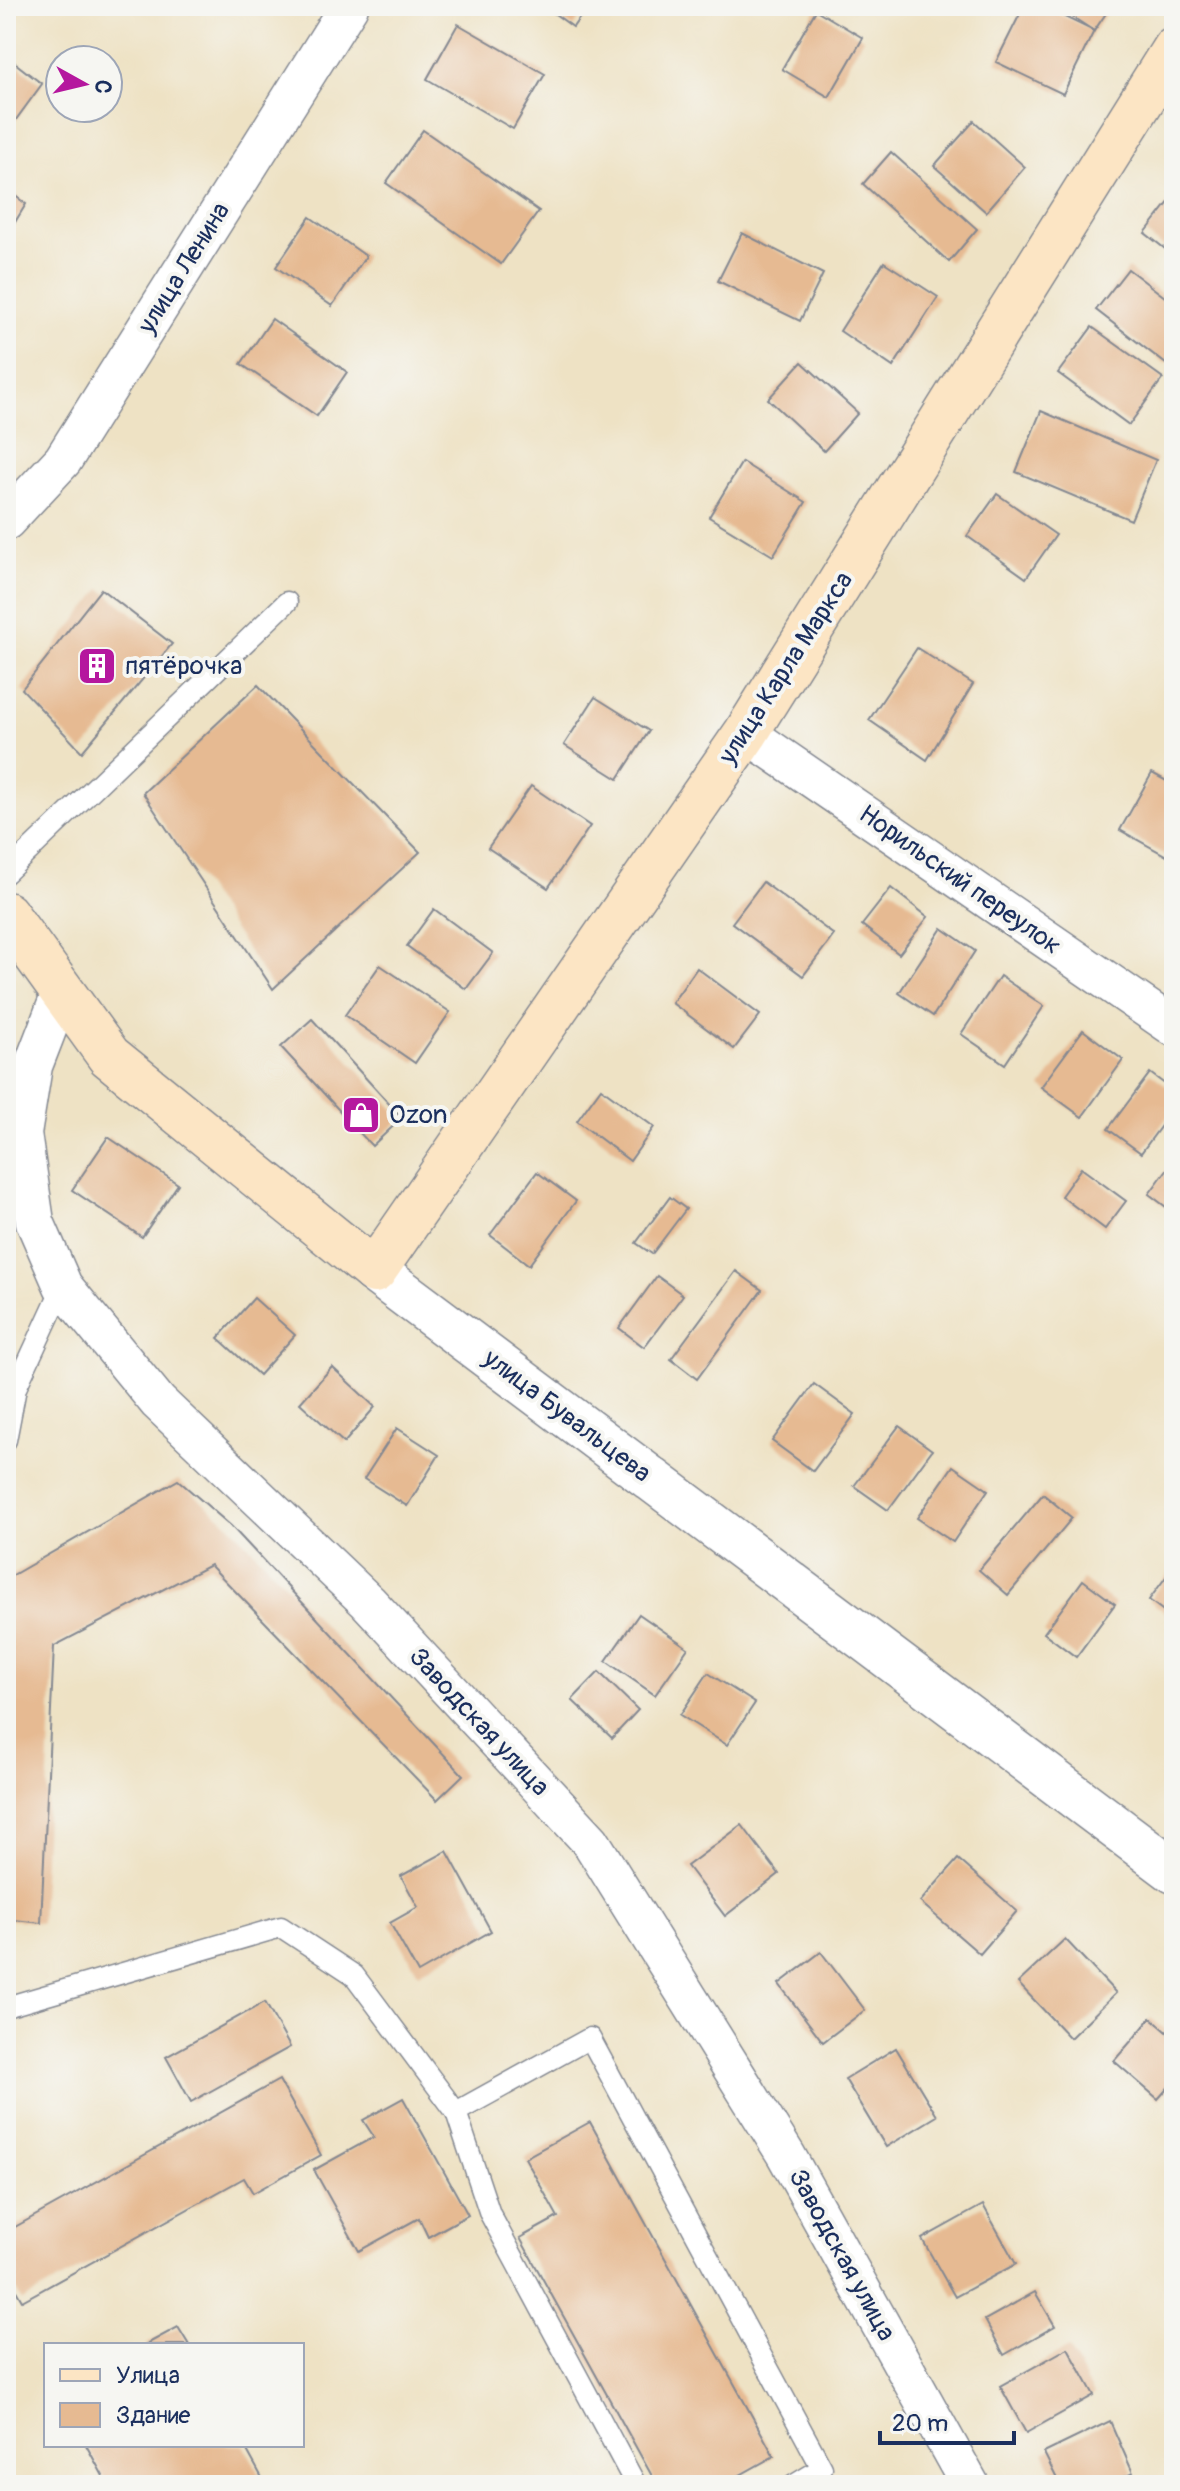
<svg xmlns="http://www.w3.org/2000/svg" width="1180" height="2491" viewBox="0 0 1180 2491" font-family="Pangolin,sans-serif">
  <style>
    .building { fill: #e6ba92 }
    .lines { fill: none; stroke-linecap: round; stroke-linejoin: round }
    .service-casing { stroke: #848891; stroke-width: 23 }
    .minor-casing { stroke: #848891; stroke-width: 41 }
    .tertiary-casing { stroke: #848891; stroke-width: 47 }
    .secondary-casing { stroke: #848891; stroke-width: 47 }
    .service { stroke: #fff; stroke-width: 20 }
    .minor { stroke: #fff; stroke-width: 38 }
    .tertiary { stroke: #fff; stroke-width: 44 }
    .secondary { stroke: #fce5c4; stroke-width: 44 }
    .labels { text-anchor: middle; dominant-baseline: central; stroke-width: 8; stroke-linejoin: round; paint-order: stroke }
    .street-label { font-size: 26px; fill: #1b2f5e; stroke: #f6f6f2 }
    .poi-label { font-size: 26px; fill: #1b2f5e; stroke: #f6f6f2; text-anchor: start }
  </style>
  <rect width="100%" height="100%" fill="#f6f6f2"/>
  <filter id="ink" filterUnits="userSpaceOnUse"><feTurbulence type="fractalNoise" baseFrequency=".0125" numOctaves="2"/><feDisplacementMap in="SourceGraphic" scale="16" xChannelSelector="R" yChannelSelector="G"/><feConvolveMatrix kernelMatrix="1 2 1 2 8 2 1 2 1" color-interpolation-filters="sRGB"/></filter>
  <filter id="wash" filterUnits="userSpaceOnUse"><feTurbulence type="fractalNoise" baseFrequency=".006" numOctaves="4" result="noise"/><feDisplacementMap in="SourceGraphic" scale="32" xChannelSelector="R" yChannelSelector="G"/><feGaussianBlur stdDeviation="1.8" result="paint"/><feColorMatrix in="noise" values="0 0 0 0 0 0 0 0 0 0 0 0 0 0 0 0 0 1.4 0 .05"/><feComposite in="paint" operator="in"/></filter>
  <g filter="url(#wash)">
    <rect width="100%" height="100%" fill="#eee2c4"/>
    <g id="blocks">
      <g class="building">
        <polygon points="544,6 588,6 573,27"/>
        <polygon points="1024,6 1042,6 1094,31 1063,94 996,62"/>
        <polygon points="1056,6 1111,6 1094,31"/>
        <polygon points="816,10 863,38 829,97 782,69"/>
        <polygon points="458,24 545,74 513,129 427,79"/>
        <polygon points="6,56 42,84 15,121 6,114"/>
        <polygon points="974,121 1025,167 986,212 934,166"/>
        <polygon points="423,130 539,211 501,264 386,183"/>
        <polygon points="891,152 977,229 949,262 863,184"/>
        <polygon points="6,189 26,204 6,237"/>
        <polygon points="1174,196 1174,256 1145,233"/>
        <polygon points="310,217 366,256 332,306 276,267"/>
        <polygon points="742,233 823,274 800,321 718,281"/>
        <polygon points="884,262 938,297 893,367 840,331"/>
        <polygon points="1128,269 1174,304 1174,354 1166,364 1096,310"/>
        <polygon points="272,319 347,372 317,416 241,364"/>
        <polygon points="1092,327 1163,378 1129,425 1058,373"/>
        <polygon points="802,362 858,413 824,451 768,399"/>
        <polygon points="1041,411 1156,460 1131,520 1016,472"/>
        <polygon points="742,462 806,502 773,556 709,517"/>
        <polygon points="997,494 1056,535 1026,578 967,536"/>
        <polygon points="101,589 172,644 82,752 22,689"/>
        <polygon points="917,648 973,684 927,760 869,720"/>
        <polygon points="258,685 420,852 273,989 143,793"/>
        <polygon points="595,697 649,731 618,779 564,745"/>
        <polygon points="1152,773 1174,785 1174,860 1120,830"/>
        <polygon points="531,786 590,826 548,888 488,848"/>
        <polygon points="763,882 834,935 803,976 732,923"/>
        <polygon points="891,888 928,917 899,954 862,925"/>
        <polygon points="434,909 493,953 466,989 407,946"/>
        <polygon points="942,928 975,951 933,1016 899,993"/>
        <polygon points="380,965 450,1012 415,1063 345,1015"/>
        <polygon points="697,968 760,1015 734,1049 672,1003"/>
        <polygon points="1000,976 1044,1006 1005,1064 961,1034"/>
        <polygon points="312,1019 402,1118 372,1146 281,1047"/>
        <polygon points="1083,1030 1123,1060 1082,1117 1041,1087"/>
        <polygon points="1150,1073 1174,1091 1174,1108 1141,1153 1108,1129"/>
        <polygon points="601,1088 654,1127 630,1161 577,1121"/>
        <polygon points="108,1137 178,1184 142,1237 72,1190"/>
        <polygon points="1174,1160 1174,1213 1149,1194"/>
        <polygon points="1081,1168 1126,1201 1105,1229 1061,1196"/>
        <polygon points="537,1172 576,1201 529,1265 490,1235"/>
        <polygon points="670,1197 686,1209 652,1254 636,1243"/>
        <polygon points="736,1271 762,1290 697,1379 671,1359"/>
        <polygon points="657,1276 683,1295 644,1347 619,1328"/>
        <polygon points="254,1298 295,1335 259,1375 218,1338"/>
        <polygon points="332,1367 375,1407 344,1443 300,1403"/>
        <polygon points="814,1384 855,1414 813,1471 772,1441"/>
        <polygon points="899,1426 932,1450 888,1510 854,1486"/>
        <polygon points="397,1428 439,1455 407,1506 364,1479"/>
        <polygon points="953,1466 988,1490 953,1542 917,1518"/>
        <polygon points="178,1480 231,1526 463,1775 437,1800 210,1565 54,1646 41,1923 6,1919 6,1579"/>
        <polygon points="1043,1494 1072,1518 1008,1595 979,1570"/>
        <polygon points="1174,1566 1174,1619 1149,1600"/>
        <polygon points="1083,1580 1115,1604 1076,1657 1044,1633"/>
        <polygon points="639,1614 688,1648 655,1695 606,1661"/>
        <polygon points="599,1672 638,1710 612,1738 572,1700"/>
        <polygon points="708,1673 755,1703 727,1745 680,1715"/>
        <polygon points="742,1825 779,1874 725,1916 687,1866"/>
        <polygon points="447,1851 491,1931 418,1973 390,1923 418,1907 401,1876"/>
        <polygon points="958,1859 1017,1911 980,1954 920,1902"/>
        <polygon points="1065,1939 1116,1993 1070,2038 1018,1983"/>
        <polygon points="821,1952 865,2010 823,2042 779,1984"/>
        <polygon points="265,2002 290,2047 191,2102 166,2057"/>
        <polygon points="1151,2018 1174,2038 1174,2081 1158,2099 1114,2061"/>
        <polygon points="896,2048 937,2116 886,2147 845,2079"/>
        <polygon points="279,2080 321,2155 253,2193 244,2178 22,2301 6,2273 6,2232"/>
        <polygon points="403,2098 468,2215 428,2237 419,2218 359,2251 314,2170 374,2137 363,2120"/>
        <polygon points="590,2122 774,2456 722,2485 657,2485 520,2238 558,2217 525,2158"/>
        <polygon points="983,2205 1016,2264 955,2297 922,2239"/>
        <polygon points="1035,2292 1055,2326 1004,2355 985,2320"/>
        <polygon points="178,2327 189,2345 145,2345"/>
        <polygon points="1068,2348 1094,2395 1026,2433 1000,2386"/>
        <polygon points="1110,2421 1133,2473 1108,2485 1060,2485 1044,2453"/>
        <polygon points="86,2445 244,2445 266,2485 108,2485"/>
      </g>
    </g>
  </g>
  <g filter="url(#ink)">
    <use href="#blocks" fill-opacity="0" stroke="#848891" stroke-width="2"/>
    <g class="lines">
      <g class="service-casing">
        <g id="service">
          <polyline points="6,873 287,602"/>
          <polyline points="6,1440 16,1388 63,1286"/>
          <polyline points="6,2007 281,1927 354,1975 456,2112 590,2038 822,2468 794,2485"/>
          <polyline points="456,2112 490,2214 636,2485"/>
        </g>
      </g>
      <g class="minor-casing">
        <g id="minor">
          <polyline points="6,521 63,460 349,6"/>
          <polyline points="746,733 1174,1027"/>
          <polyline points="62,991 33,1066 22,1134 35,1222 63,1286 158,1402 368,1602 591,1842 786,2155 970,2485"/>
        </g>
      </g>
      <g class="tertiary-casing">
        <polyline id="tertiary" points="374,1271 1174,1871"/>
      </g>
      <g class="secondary-casing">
        <polyline id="secondary" points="6,914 109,1056 374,1271 746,733 1174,49"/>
      </g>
      <use href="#service" class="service"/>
      <use href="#minor" class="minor"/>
      <use href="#tertiary" class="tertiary"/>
      <use href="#secondary" class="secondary"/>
    </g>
  </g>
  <defs>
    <g id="building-square" transform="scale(2)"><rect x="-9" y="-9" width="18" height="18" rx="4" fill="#b5179e" stroke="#f6f6f2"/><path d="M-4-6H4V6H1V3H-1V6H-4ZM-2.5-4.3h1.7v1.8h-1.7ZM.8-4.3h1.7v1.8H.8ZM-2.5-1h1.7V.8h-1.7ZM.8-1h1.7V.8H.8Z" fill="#fff"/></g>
    <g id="shop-square" transform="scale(2)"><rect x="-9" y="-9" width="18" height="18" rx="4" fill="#b5179e" stroke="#f6f6f2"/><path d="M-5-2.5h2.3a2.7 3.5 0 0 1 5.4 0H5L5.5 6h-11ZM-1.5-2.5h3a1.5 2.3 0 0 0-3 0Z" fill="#fff"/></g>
  </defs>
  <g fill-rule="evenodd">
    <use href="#building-square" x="97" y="666"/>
    <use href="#shop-square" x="361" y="1115"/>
  </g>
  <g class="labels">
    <g class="street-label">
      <text transform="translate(184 268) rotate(-58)">улица Ленина</text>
      <text transform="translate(786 668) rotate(-57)">улица Карла Маркса</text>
      <text transform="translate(960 880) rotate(35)">Норильский переулок</text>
      <text transform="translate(567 1416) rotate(37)">улица Бувальцева</text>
      <text transform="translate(479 1722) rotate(47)">Заводская улица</text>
      <text transform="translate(842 2255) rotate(61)">Заводская улица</text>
    </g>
    <g class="poi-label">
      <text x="125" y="666">пятёрочка</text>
      <text x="389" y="1115">Ozon</text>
    </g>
  </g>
  <rect width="1180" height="2491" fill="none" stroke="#f6f6f2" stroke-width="32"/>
  <rect x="44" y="2343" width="260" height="104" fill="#f6f6f2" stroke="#9ea6b7" stroke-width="2"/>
  <rect x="60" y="2369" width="40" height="12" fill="#fce5c4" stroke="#9ea6b7" stroke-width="2"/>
  <text x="116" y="2383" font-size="24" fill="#1b2f5e">Улица</text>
  <rect x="60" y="2403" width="40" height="24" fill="#e6ba92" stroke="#9ea6b7" stroke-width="2"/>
  <text x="116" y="2423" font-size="24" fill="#1b2f5e">Здание</text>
  <g transform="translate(84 84) rotate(98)"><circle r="38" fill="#f6f6f2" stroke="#9ea6b7" stroke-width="2"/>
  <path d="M0-6L14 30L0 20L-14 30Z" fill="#b5179e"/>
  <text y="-12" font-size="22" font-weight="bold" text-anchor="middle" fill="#1b2f5e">С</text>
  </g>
  <path d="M880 2431v12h134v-12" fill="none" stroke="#1b2f5e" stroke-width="4"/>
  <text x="892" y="2431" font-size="24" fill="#1b2f5e" stroke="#f6f6f2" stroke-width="6" paint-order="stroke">20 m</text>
</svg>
